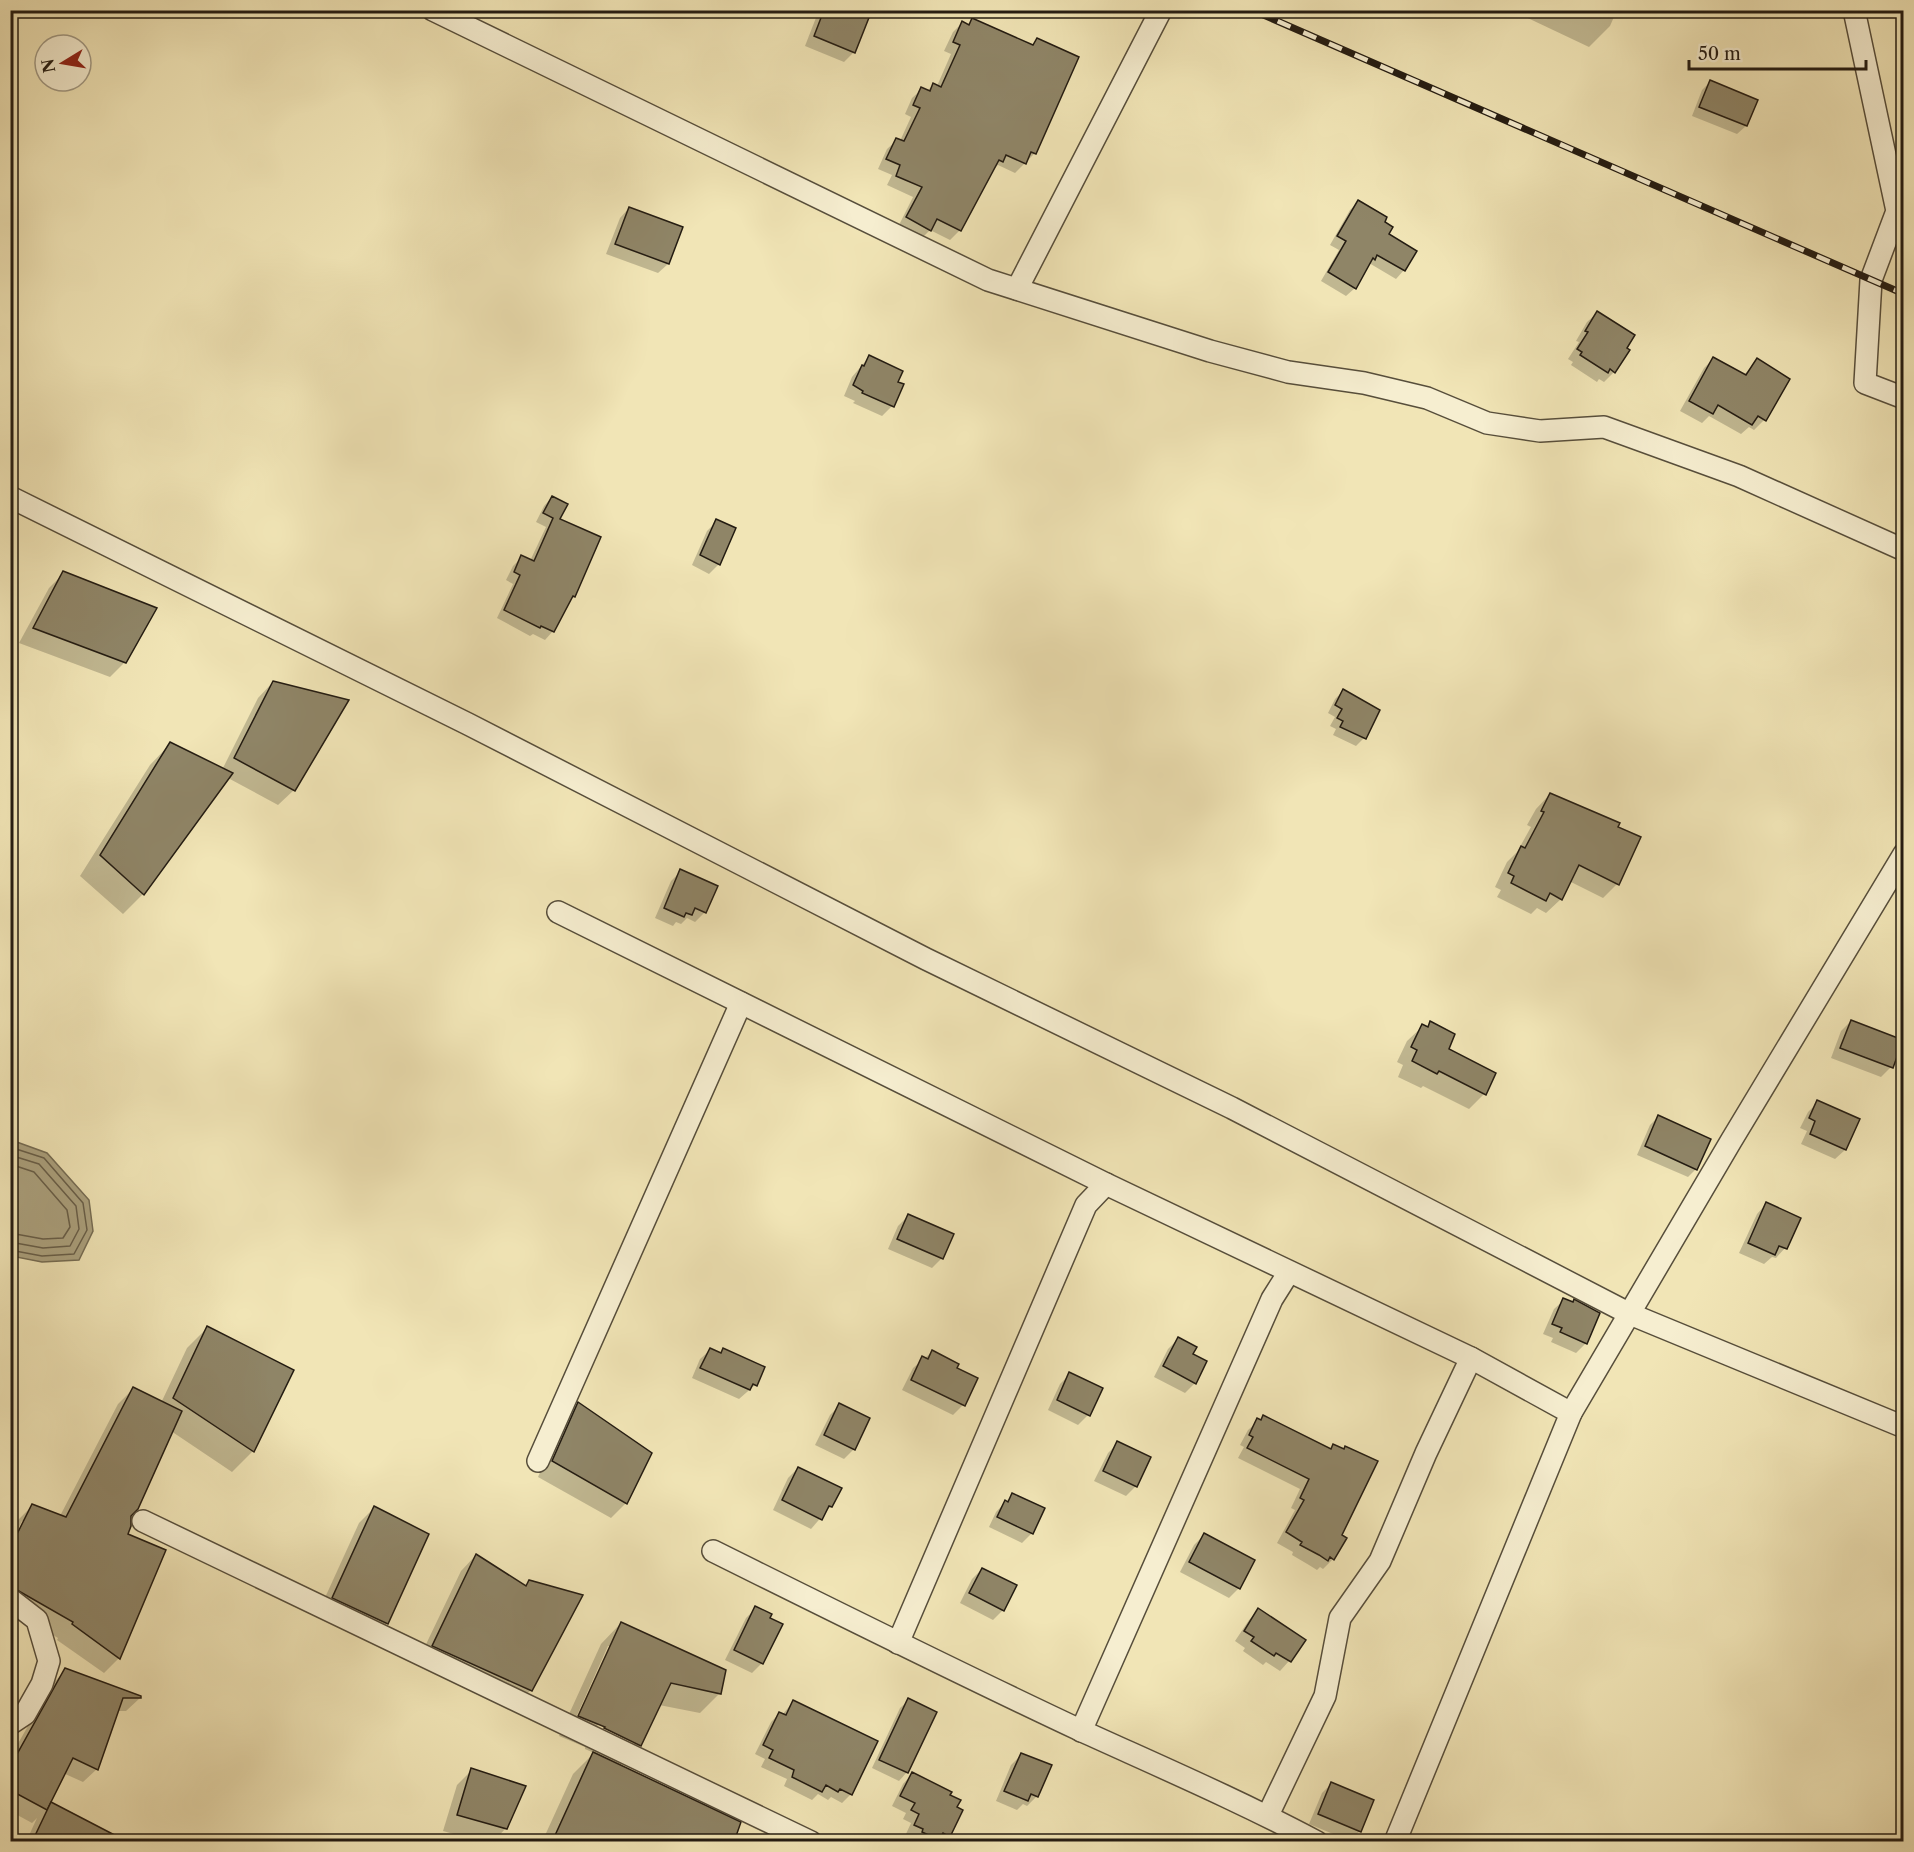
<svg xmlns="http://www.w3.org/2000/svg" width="1914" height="1852" viewBox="0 0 1914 1852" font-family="'Libre Caslon Text',serif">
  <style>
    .water { fill: #aba17e; stroke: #756c53; stroke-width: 1.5 }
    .shadow { fill: #0003; fill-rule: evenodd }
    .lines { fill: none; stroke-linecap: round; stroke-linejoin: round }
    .shore { stroke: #685e48; stroke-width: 1.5 }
    .building { fill: #8f8567; stroke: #241c12; stroke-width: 1.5 }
    .street-casing { stroke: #574e3b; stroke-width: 24 }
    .street { stroke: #f6eed0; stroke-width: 21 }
    .rail-casing { stroke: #241c12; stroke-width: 7 }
    .rail { stroke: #f6eed0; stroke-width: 4.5; stroke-dasharray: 14; stroke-linecap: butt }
  </style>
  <rect width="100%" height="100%" fill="#f1e5b6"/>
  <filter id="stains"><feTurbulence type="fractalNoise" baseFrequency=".00333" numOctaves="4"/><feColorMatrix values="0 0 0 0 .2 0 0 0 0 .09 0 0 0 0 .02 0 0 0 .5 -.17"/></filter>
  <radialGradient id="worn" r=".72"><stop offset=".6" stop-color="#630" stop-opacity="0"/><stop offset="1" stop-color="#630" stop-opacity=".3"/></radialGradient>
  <polygon class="water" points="14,1141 47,1153 89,1200 93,1231 79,1260 42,1262 11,1256 10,1142"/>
  <g class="shadow">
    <polygon points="819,10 864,10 854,52 844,62 805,46"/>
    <polygon points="1511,10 1617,10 1610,26 1589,47"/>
    <polygon points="1755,10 1775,10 1756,15"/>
    <polygon points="972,20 1031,46 1037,40 1035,153 1015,173 998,165 992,170 960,230 950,240 930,230 921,239 898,227 913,197 887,185 892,175 878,169 887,149 897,140 900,141 911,117 905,114 912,98 922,89 927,91 933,85 937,86 951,54 944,51 953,32 962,23 967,25"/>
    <polygon points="1711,81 1756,101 1746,126 1737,134 1692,116 1702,90"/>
    <polygon points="1358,202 1387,235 1404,270 1396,279 1369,263 1355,288 1346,296 1321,281 1339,250 1330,245 1350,210"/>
    <polygon points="629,208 668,264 658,273 606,254 620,218"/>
    <polygon points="1597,313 1614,372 1604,382 1599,379 1597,382 1571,365 1573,362 1568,359 1579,342 1576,341 1587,322"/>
    <polygon points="869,357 896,383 892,406 882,416 853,403 855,401 844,396 852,377"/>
    <polygon points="1714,358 1744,375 1757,360 1764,420 1754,430 1749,427 1741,434 1709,416 1702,423 1680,411 1704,368"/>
    <polygon points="552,497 573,596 568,601 553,631 545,640 533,634 530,636 497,618 513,584 506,580 513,566 522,557 530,561 546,527 536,522 544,506"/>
    <polygon points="717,521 719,564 709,574 692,565 707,531"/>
    <polygon points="64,573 125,662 110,677 19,643 49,588"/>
    <polygon points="273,682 294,790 278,805 228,778 143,894 123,914 80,876 150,765 170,744 222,770 258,698"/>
    <polygon points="1343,691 1364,738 1356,746 1333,735 1336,729 1330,726 1335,717 1328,713 1335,699"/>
    <polygon points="1550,794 1616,827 1617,884 1603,898 1569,881 1561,899 1546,913 1537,908 1531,914 1497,897 1501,890 1495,887 1507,862 1517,852 1531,827 1527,825 1536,809"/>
    <polygon points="681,871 705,912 695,922 687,918 681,924 676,922 673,926 655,918 671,881"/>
    <polygon points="1851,1021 1901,1041 1891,1067 1881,1077 1831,1058 1841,1031"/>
    <polygon points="1430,1023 1447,1050 1484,1094 1469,1109 1423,1086 1421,1088 1398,1077 1403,1065 1397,1062 1407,1041 1423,1026 1426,1028"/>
    <polygon points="1818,1102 1858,1120 1845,1150 1835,1159 1801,1144 1807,1131 1800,1128 1808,1112"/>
    <polygon points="1658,1117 1696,1169 1688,1177 1637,1155 1650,1125"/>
    <polygon points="1766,1204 1785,1248 1776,1258 1772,1257 1764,1264 1739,1253 1757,1214"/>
    <polygon points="908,1216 942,1258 932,1268 888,1249 898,1226"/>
    <polygon points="1564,1300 1586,1343 1576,1353 1551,1342 1553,1338 1543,1334 1554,1309"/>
    <polygon points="207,1328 292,1371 253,1451 232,1472 171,1431 130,1516 126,1535 119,1658 104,1673 57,1640 58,1638 10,1610 10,1551 25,1521 22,1521 10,1545 10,1534 17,1521 32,1506 60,1516 118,1404 133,1389 161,1403 187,1348"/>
    <polygon points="1178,1339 1191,1355 1195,1383 1185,1393 1154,1377 1168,1349"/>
    <polygon points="710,1350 719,1354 724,1350 755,1385 739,1399 692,1378 700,1359"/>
    <polygon points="932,1352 955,1369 963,1405 953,1415 902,1390 913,1368"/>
    <polygon points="1070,1374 1088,1415 1078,1425 1048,1410 1060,1384"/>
    <polygon points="578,1404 626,1503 611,1518 538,1477 563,1419"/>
    <polygon points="840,1405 854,1449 844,1459 815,1445 830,1415"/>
    <polygon points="1263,1417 1330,1450 1334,1446 1343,1450 1345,1448 1340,1536 1333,1559 1323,1569 1320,1567 1317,1570 1309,1565 1292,1555 1293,1552 1277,1543 1295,1510 1291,1508 1300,1489 1238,1458 1244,1447 1240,1445 1248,1430"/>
    <polygon points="1118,1443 1136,1486 1126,1496 1094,1481 1108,1453"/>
    <polygon points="798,1468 831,1506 811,1529 773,1510 788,1478"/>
    <polygon points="1012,1495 1032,1533 1022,1543 989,1527 996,1512"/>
    <polygon points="374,1508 427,1535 386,1624 371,1639 318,1613 359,1523"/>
    <polygon points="1204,1535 1239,1588 1229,1598 1180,1572 1194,1545"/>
    <polygon points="476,1555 524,1587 530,1581 531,1690 515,1705 418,1661 461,1571"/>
    <polygon points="982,1569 1003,1610 993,1620 960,1603 972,1579"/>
    <polygon points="756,1608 762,1663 752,1673 725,1660 746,1618"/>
    <polygon points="1258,1610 1304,1641 1289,1661 1280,1671 1266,1662 1263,1665 1243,1651 1245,1648 1235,1641 1249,1620"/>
    <path d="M621,1623l99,70 -20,20 -41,-8 -19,40 -20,21 113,76h-191l31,-68 21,-21 -9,-4v-2l-26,-11 42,-92zM608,1646h3l-35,77 -2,-1zM598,1724l36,17v3l-37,-17z"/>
    <polygon points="66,1670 140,1698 126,1711 116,1711 97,1769 83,1782 63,1773 49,1803 125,1842 26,1842 37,1818 32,1823 10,1811 10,1754 12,1754 52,1684"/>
    <polygon points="909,1700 907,1772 899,1781 872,1768 900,1708"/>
    <polygon points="793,1702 851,1794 842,1803 831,1797 828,1800 818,1794 812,1800 784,1786 787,1779 761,1767 765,1759 755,1754 771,1722 779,1714 782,1715"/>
    <polygon points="1021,1755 1037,1796 1027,1806 1023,1804 1017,1810 996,1801 1011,1765"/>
    <polygon points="472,1770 506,1828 493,1842 482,1842 443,1831 457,1785"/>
    <polygon points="912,1774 948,1796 955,1808 949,1836 943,1842 914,1842 915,1839 906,1834 911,1823 903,1819 906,1813 892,1806 903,1784"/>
    <polygon points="1332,1783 1360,1831 1350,1841 1309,1824 1322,1793"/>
  </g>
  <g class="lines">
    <g class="shore">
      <polyline points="10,1147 44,1158 83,1203 87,1230 74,1254 42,1256 10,1250"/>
      <polyline points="10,1155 39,1164 76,1206 79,1229 70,1246 43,1248 10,1242"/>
      <polyline points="10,1164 34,1172 67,1210 70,1227 63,1238 43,1239 10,1233"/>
    </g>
  </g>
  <g class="building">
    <polygon points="824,10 872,10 855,53 814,36"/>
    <polygon points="972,18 1033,45 1037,38 1079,57 1036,154 1031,152 1026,164 1006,155 1003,162 999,160 961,231 937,219 931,231 906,217 922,187 896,176 900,165 886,159 896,138 904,141 920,108 913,105 921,87 930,91 933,83 941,87 960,45 953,42 962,21 969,25"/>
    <polygon points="1710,80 1758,100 1747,126 1699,107"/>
    <polygon points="1358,200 1387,217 1385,222 1393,227 1389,234 1417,251 1405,271 1377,255 1375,260 1373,258 1356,289 1328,272 1346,241 1337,236"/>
    <polygon points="629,207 683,227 669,264 615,244"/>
    <polygon points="1597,311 1635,335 1627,348 1630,350 1615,373 1610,369 1608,373 1580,355 1582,352 1577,349 1588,332 1585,331"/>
    <polygon points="869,355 903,371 898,382 904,384 894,407 862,393 863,391 853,385 862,365 864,366"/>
    <polygon points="1713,357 1746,375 1757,358 1790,379 1766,421 1758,416 1752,425 1718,405 1713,414 1689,401"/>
    <polygon points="552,496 568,504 560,519 601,537 575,597 573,596 554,632 541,626 540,628 504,610 520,575 514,572 521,555 534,561 553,518 543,513"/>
    <polygon points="716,519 736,528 720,565 700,555"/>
    <polygon points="63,571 157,608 126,663 33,628"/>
    <polygon points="273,681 349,700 295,791 234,758"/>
    <polygon points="1343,689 1380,710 1366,739 1340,727 1343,721 1337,718 1342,709 1335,705"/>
    <polygon points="170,742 233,773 144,895 100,855"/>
    <polygon points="1550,793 1620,823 1618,827 1641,837 1619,885 1579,865 1562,900 1550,893 1546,901 1511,883 1514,876 1508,873 1521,846 1525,848 1544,812 1541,811"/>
    <polygon points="680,869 718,886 706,913 695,908 692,915 686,913 684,917 664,908"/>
    <polygon points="1851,1020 1903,1040 1893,1068 1840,1048"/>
    <polygon points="1430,1021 1455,1034 1449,1049 1496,1073 1486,1095 1439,1071 1437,1074 1412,1061 1417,1050 1411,1047 1422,1024 1428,1027"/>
    <polygon points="1817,1100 1860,1119 1846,1150 1810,1134 1815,1121 1809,1118"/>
    <polygon points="1658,1115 1711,1139 1697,1170 1645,1146"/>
    <polygon points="1766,1202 1801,1218 1787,1249 1779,1246 1775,1255 1748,1243"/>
    <polygon points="908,1214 954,1234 943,1259 897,1239"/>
    <polygon points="1563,1298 1573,1302 1574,1299 1600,1313 1587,1344 1560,1332 1562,1328 1552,1324"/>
    <polygon points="207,1326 294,1370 254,1452 173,1398"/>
    <polygon points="1178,1337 1197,1347 1193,1354 1207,1361 1196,1384 1163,1366"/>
    <polygon points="710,1348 721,1353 723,1348 765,1367 757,1386 753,1384 750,1390 700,1368"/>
    <polygon points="932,1350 959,1364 957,1368 978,1378 965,1406 911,1380 922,1356 928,1359"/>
    <polygon points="1069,1372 1103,1388 1090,1416 1057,1400"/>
    <polygon points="133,1387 182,1411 138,1509 131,1516 131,1526 128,1534 166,1550 120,1659 72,1624 73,1622 10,1586 10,1548 32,1504 66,1517"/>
    <polygon points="578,1402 652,1453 627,1504 552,1461"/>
    <polygon points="839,1403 870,1418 855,1450 824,1435"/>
    <polygon points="1263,1415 1331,1449 1333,1444 1344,1449 1345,1446 1378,1461 1342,1535 1347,1538 1334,1560 1330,1557 1328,1561 1319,1555 1300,1545 1302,1542 1286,1532 1304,1500 1300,1498 1309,1479 1247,1448 1253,1437 1249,1435 1257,1418 1261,1420"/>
    <polygon points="1117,1441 1151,1457 1137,1487 1103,1471"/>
    <polygon points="798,1467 842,1488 832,1507 829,1506 822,1520 782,1500"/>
    <polygon points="1012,1493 1045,1508 1033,1534 997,1517 1005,1500 1008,1502"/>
    <polygon points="374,1506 429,1534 388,1624 332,1598"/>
    <polygon points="1204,1533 1255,1560 1240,1589 1189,1562"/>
    <polygon points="476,1554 526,1586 529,1580 583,1595 532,1691 432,1646"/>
    <polygon points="982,1568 1017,1585 1004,1611 969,1593"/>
    <polygon points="755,1606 772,1614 770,1618 783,1624 763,1664 734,1650"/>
    <polygon points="1258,1608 1306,1640 1291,1662 1276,1653 1274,1656 1251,1641 1254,1637 1244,1631"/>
    <polygon points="621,1622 726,1670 721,1694 671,1683 641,1746 604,1728 605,1727 578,1716"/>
    <polygon points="65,1668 141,1696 141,1698 123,1698 98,1770 73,1758 47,1810 10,1790 10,1752 17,1754"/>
    <polygon points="908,1698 937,1712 908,1773 879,1760"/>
    <polygon points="793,1700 878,1741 852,1795 840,1789 838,1792 826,1785 822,1792 792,1777 794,1770 769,1758 773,1750 763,1745 779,1712 786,1715"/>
    <polygon points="593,1752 741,1822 734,1842 552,1842"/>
    <polygon points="1021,1753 1052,1765 1038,1797 1031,1794 1028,1801 1004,1791"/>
    <polygon points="471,1768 526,1786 507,1829 457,1815"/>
    <polygon points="912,1772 952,1792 950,1795 961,1800 957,1807 963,1810 950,1837 943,1833 939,1840 922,1832 923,1829 914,1825 919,1814 911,1810 915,1803 900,1796"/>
    <polygon points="1331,1782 1374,1800 1361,1832 1318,1814"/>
    <polygon points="51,1802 128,1842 32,1842"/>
  </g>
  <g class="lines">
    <g class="street-casing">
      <g id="street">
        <polyline points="433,10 988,280 1210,351 1288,372 1364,383 1427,398 1487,423 1540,431 1604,427 1739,476 1904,550"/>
        <polyline points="1854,10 1897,211 1871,280 1865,383 1904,398"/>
        <polyline points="1017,289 1161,10"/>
        <polyline points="10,497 468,724 926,959 1232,1108 1630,1314 1904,1427"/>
        <polyline points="558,912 1106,1184 1471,1358 1571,1413"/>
        <polyline points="538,1461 741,1003"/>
        <polyline points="143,1521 811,1842"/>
        <path d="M713,1551c123,61 245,122 369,180 79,36 158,70 235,111"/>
        <polyline points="10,1599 37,1620 49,1661 42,1684 25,1714 10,1724"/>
        <polyline points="898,1643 1086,1205 1106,1184"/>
        <polyline points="1081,1731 1272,1299 1289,1272"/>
        <polyline points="1268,1815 1325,1696 1340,1618 1380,1561 1426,1453 1471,1358"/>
        <polyline points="1395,1842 1571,1413 1731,1141 1904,854"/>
      </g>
    </g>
    <use href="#street" class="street"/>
    <g class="rail-casing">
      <polyline id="rail" points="1252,10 1904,294"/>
    </g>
    <use href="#rail" class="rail"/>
  </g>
  <rect width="1914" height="1852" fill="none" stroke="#f1e5b6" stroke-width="36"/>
  <rect x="12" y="12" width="1890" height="1828" fill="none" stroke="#241c12" stroke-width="3"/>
  <rect x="18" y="18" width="1878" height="1816" fill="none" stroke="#241c12" stroke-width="1.5"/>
  <g transform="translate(63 63) rotate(259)"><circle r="28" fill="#f6eed0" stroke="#a29a84" stroke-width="1.5"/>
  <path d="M0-4.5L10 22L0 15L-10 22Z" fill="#8f2418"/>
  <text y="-9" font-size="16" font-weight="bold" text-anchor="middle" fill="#241c12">N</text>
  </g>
  <path d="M1689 60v9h177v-9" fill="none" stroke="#241c12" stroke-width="3"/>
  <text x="1698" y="60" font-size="18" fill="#241c12" stroke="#f6eed0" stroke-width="4.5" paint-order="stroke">50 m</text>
  <rect width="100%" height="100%" filter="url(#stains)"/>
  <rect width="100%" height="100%" fill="url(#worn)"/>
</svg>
